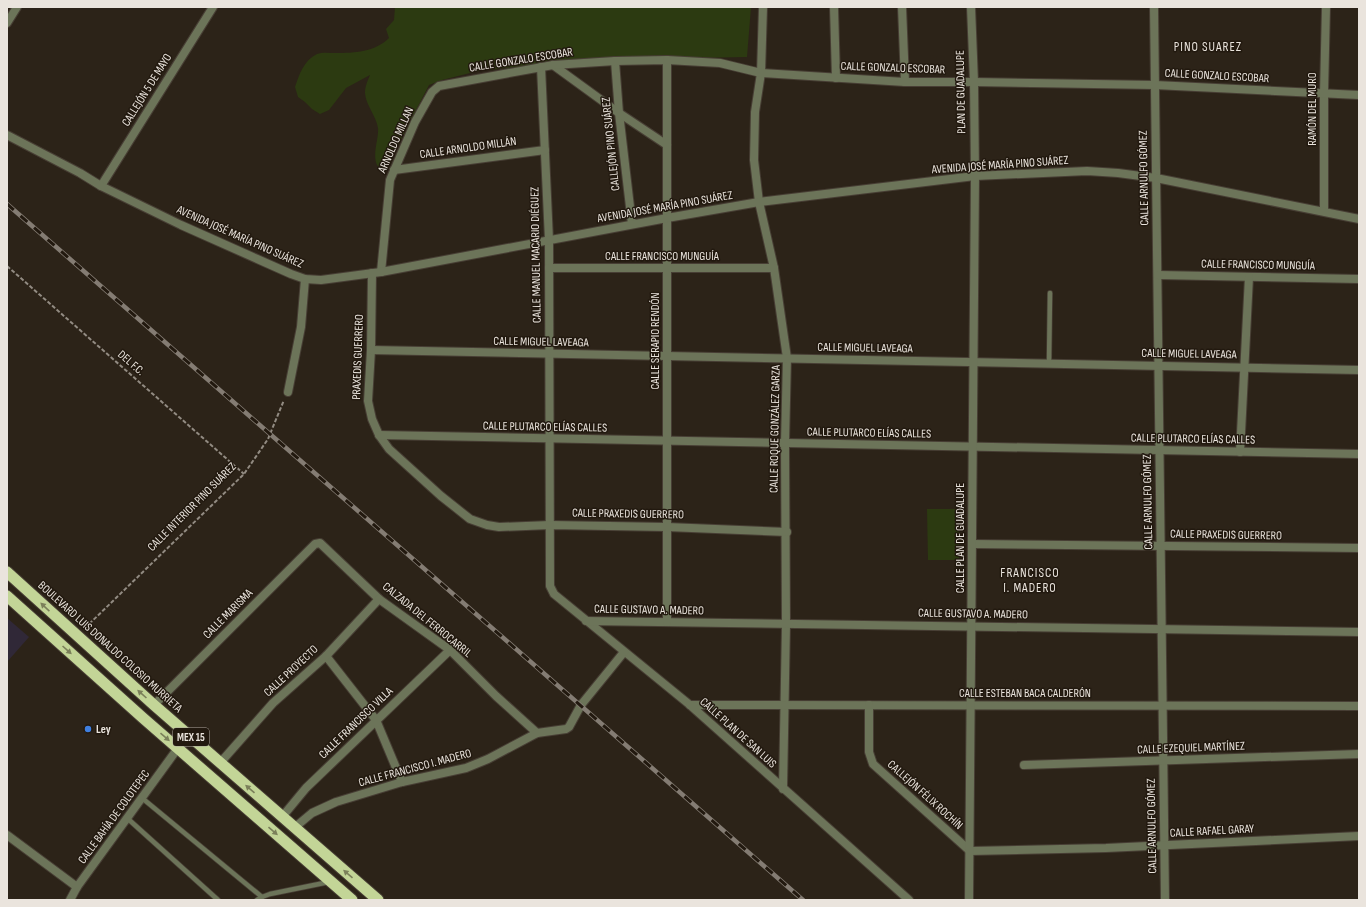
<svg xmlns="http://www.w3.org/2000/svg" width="1366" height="907" viewBox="0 0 1366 907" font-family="'Sofia Sans Condensed',sans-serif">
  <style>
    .industrial { fill: #302837 }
    .green { fill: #2c3a11 }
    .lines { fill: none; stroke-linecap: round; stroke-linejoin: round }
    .service-casing { stroke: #473e34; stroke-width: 6 }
    .minor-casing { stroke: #473e34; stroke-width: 10 }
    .tertiary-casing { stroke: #473e34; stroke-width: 10 }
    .trunk-casing { stroke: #473e34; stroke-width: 13 }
    .path { stroke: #928b82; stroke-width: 2; stroke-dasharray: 4 2; stroke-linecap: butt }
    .service { stroke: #6c7459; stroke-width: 4.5 }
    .minor { stroke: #6c7459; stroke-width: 8 }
    .tertiary { stroke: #6c7459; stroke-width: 8 }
    .trunk { stroke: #c3d597; stroke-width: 11 }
    .rail-casing { stroke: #847c73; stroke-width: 4.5 }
    .rail { stroke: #22190f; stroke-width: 3; stroke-dasharray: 9; stroke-linecap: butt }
    .oneway { fill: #7b805a }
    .shop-dot { fill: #3f7fe0; stroke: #22190f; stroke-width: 1.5 }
    .labels { text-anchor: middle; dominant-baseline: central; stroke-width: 3; stroke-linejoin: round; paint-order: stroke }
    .shield { fill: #22190f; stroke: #aea79f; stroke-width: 1 }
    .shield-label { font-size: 11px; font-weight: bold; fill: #eae4dd }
    .street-label { font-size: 12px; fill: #eae4dd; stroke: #22190f }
    .poi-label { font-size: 12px; font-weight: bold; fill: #eae4dd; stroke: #22190f; text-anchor: start }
    .neighbourhood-label { font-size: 13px; letter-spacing: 1px; fill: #eae4dd; stroke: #22190f }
  </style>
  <rect width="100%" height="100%" fill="#2c2318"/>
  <polygon class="industrial" points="7,618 29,637 7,662"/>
  <g class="green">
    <path d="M395,7h356l-4,50 -166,3 -103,11 -36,9 -13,5 -45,87c-2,-2 -5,-5 -7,-7 -5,-11 2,-26 1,-37 -2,-13 -12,-22 -13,-35 0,-7 3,-13 5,-18l-24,13 -17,22 -9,4 -8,-5 -7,-7 -7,-5 -3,-10c4,-12 9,-27 22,-33 5,-2 13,-1 19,-1 18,0 39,-1 53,-15l-3,-9 8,-9z"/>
    <polygon points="927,509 959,509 959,560 928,560"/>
  </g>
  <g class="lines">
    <g class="service-casing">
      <g id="service">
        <polyline points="1049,364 1050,293"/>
        <polyline points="142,798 262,897"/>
        <polyline points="127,818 218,900"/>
        <polyline points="257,900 262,897 270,894 329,882"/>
      </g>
    </g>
    <g class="minor-casing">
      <g id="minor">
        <polyline points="763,7 761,73 755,112 754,160 759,202 774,268 787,358 785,443 786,624 783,789"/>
        <polyline points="834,7 836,78"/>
        <polyline points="902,7 905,82"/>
        <polyline points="1154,7 1165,900"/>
        <polyline points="7,23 17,7"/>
        <polyline points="615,61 619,113 632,224"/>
        <polyline points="553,65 619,113 667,145"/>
        <polyline points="541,67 549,240 550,586 554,594 690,705 909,900"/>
        <polyline points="394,170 545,150"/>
        <polyline points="101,186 213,7"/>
        <polyline points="1324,211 1324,93 1326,7"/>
        <polyline points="549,268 774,268"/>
        <polyline points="381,272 390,180 415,122 432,92 439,86 553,65 615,61 667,60 720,63 761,73 905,82 974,82 1155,85 1359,95"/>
        <polyline points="372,273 371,350 368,401 372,419 379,435 389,449 441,496 470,519 487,525 499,527 550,525 667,527 787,532"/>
        <polyline points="1158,275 1359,279"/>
        <polyline points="371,350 1359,370"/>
        <polyline points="288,392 301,327 305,279"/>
        <polyline points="379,435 1359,454"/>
        <polyline points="1240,452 1249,277"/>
        <polyline points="972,544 1359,548"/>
        <polyline points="586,621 1359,632"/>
        <polyline points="667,622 667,60"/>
        <polyline points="326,656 376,720 402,782"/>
        <polyline points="154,705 315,544 320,543 379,599 450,650 496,696 537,733"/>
        <polyline points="690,705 1359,706"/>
        <polyline points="869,705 869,752 873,764 970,851 1106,848 1359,836"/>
        <polyline points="220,763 273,703 326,656 379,599"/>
        <polyline points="1024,765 1359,754"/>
        <polyline points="282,817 306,788 450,650"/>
        <polyline points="294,828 312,813 336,802 402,782 466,768 488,759 537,733 566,729 569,727 581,705 624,652"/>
        <polyline points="7,835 77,887"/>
        <polyline points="70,900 77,887 178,748"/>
        <polyline points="969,900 975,176 974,82 971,7"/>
      </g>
    </g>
    <g class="tertiary-casing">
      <polyline id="tertiary" points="7,135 80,173 101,186 181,225 291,274 305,279 321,280 381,272 667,218 759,202 975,176 1087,171 1118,173 1156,178 1359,219"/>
    </g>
    <g class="trunk-casing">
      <g id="trunk">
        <polyline points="7,572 154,705 378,900"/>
        <polyline points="7,596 143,718 352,900"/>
      </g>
    </g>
    <g class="path">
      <polyline points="7,266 244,474"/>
      <polyline points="85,628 244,474 268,439 284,400"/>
    </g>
    <use href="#service" class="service"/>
    <use href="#minor" class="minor"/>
    <use href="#tertiary" class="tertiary"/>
    <use href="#trunk" class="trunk"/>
    <g class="rail-casing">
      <polyline id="rail" points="7,204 803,900"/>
    </g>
    <use href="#rail" class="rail"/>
  </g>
  <defs><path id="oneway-solid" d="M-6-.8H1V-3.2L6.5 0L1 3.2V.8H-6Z"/></defs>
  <g class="oneway">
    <use href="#oneway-solid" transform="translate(45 607) rotate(-137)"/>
    <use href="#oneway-solid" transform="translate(67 650) rotate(42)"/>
    <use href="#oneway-solid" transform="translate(142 694) rotate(-138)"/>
    <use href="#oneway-solid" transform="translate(165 737) rotate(41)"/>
    <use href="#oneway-solid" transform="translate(250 789) rotate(-139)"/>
    <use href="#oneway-solid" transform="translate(273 831) rotate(41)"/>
    <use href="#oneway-solid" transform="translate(348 874) rotate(-139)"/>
  </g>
  <circle class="shop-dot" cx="88" cy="729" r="4"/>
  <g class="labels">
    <rect class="shield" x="173" y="728" width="36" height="18" rx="3"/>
    <g class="shield-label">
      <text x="191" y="737">MEX 15</text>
    </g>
    <g class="street-label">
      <text transform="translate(521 60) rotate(-9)">CALLE GONZALO ESCOBAR</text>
      <text transform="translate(893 68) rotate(2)">CALLE GONZALO ESCOBAR</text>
      <text transform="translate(1217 76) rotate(3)">CALLE GONZALO ESCOBAR</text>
      <text transform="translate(147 90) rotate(-58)">CALLEJÓN 5 DE MAYO</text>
      <text transform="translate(961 92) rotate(-91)">PLAN DE GUADALUPE</text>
      <text transform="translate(1312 109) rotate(-90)">RAMÓN DEL MURO</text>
      <text transform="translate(396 140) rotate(-66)">ARNOLDO MILLAN</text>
      <text transform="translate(611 144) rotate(-96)">CALLEJÓN PINO SUÁREZ</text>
      <text transform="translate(468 148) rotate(-8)">CALLE ARNOLDO MILLÁN</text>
      <text transform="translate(1000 165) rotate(-4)">AVENIDA JOSÉ MARÍA PINO SUÁREZ</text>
      <text transform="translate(1144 178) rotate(-91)">CALLE ARNULFO GÓMEZ</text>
      <text transform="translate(665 207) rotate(-10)">AVENIDA JOSÉ MARÍA PINO SUÁREZ</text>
      <text transform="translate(240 237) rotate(24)">AVENIDA JOSÉ MARÍA PINO SUÁREZ</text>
      <text transform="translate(536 255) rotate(-91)">CALLE MANUEL MACARIO DIÉGUEZ</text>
      <text x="662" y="256">CALLE FRANCISCO MUNGUÍA</text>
      <text transform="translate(1258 265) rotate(1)">CALLE FRANCISCO MUNGUÍA</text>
      <text transform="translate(655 341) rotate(-90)">CALLE SERAPIO RENDÓN</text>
      <text transform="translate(541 342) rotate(1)">CALLE MIGUEL LAVEAGA</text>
      <text transform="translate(865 348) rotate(1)">CALLE MIGUEL LAVEAGA</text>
      <text transform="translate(1189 354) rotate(1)">CALLE MIGUEL LAVEAGA</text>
      <text transform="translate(358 357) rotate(-88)">PRAXEDIS GUERRERO</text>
      <text transform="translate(131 363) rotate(41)">DEL F.C.</text>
      <text transform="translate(545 427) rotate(1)">CALLE PLUTARCO ELÍAS CALLES</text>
      <text transform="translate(775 429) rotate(-89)">CALLE ROQUE GONZÁLEZ GARZA</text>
      <text transform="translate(869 433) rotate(1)">CALLE PLUTARCO ELÍAS CALLES</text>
      <text transform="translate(1193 439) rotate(1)">CALLE PLUTARCO ELÍAS CALLES</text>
      <text transform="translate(1148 502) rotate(-91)">CALLE ARNULFO GÓMEZ</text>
      <text transform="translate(192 507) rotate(-45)">CALLE INTERIOR PINO SUÁREZ</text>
      <text transform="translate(628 514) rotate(1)">CALLE PRAXEDIS GUERRERO</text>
      <text transform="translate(1226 535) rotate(1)">CALLE PRAXEDIS GUERRERO</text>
      <text transform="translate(960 538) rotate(-90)">CALLE PLAN DE GUADALUPE</text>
      <text transform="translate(649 610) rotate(1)">CALLE GUSTAVO A. MADERO</text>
      <text transform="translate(228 614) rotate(-45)">CALLE MARISMA</text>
      <text transform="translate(973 614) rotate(1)">CALLE GUSTAVO A. MADERO</text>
      <text transform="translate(427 620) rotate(39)">CALZADA DEL FERROCARRIL</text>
      <text transform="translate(110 647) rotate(42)">BOULEVARD LUIS DONALDO COLOSIO MURRIETA</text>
      <text transform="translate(291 671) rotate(-43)">CALLE PROYECTO</text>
      <text x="1025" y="693">CALLE ESTEBAN BACA CALDERÓN</text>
      <text transform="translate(356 723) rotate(-44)">CALLE FRANCISCO VILLA</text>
      <text transform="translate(738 733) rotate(42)">CALLE PLAN DE SAN LUIS</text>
      <text transform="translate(1191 748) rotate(-2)">CALLE EZEQUIEL MARTÍNEZ</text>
      <text transform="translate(415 768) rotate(-15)">CALLE FRANCISCO I. MADERO</text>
      <text transform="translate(925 795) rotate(42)">CALLEJÓN FÉLIX ROCHÍN</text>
      <text transform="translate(114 817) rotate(-54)">CALLE BAHÍA DE COLOTEPEC</text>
      <text transform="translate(1152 826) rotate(-91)">CALLE ARNULFO GÓMEZ</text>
      <text transform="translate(1212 831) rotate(-3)">CALLE RAFAEL GARAY</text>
    </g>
    <g class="poi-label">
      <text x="96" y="729">Ley</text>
    </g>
    <g class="neighbourhood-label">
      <text x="1208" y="47">PINO SUAREZ</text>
      <text x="1030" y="573">FRANCISCO<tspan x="1030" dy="15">I. MADERO</tspan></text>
    </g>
  </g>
  <rect width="1366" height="907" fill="none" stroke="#eae4dd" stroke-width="16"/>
</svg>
